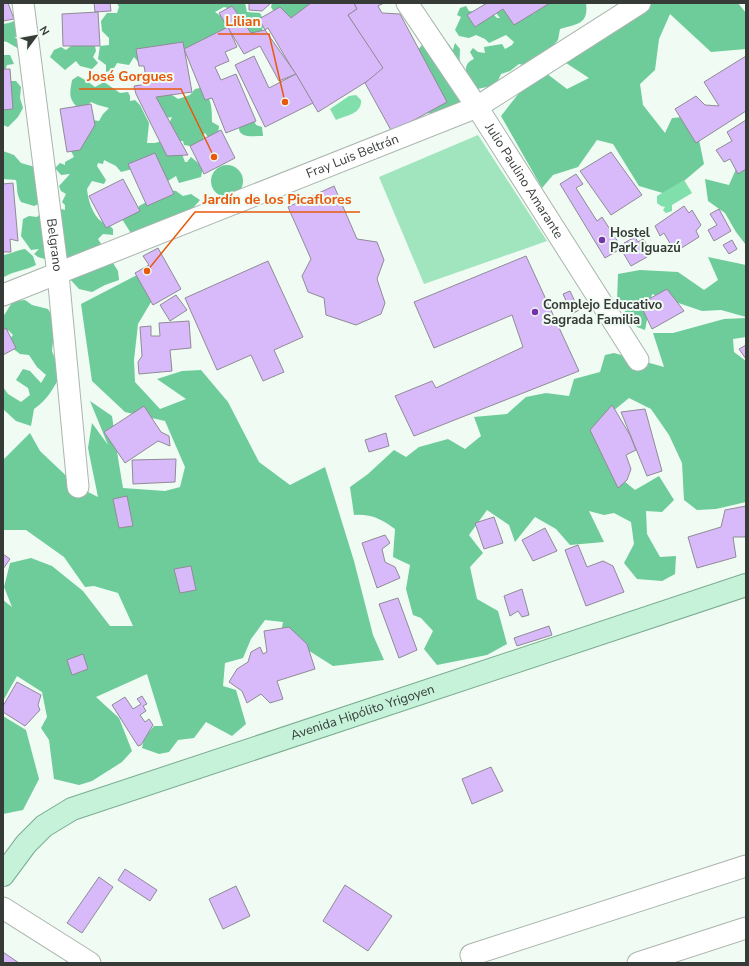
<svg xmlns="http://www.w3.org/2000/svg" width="749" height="966" viewBox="0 0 749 966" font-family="'Nunito Sans',sans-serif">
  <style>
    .green { fill: #a1e5be }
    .forest { fill: #6dcc9a }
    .water { fill: #81dfac }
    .building { fill: #d8bafa; stroke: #908b95 }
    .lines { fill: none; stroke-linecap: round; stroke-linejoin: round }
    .minor-casing { stroke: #aab5ae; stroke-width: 23 }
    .major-casing { stroke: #7aac90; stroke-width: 24 }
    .minor { stroke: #fff; stroke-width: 21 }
    .major { stroke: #c5f2d9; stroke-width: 22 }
    .poi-dot { fill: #7433a8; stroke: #effbf3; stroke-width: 1.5 }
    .labels { text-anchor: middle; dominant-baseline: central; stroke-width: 4; stroke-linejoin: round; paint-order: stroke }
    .street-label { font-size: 13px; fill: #373b38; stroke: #effbf3 }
    .poi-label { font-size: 13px; font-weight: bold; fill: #373b38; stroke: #effbf3; text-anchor: start }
    .leader { fill: none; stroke: #e8590c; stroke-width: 1.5 }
    .callout-dot { fill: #e8590c; stroke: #effbf3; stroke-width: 1.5 }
    .callout-label { font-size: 14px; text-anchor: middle; font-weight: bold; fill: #e8590c; stroke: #effbf3; stroke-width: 4; stroke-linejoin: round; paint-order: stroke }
  </style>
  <rect width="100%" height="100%" fill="#effbf3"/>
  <polygon class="green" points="478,135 547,241 424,284 379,177"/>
  <g class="forest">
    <polygon points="117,3 245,3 247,12 260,13 264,21 262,31 248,35 234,10 224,7 215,12 225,19 228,35 185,52 177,60 139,63 134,57 129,65 117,63 113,70 106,72 106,65 98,59 100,46 109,45 109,38 102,31 101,21 107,13 117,13 119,7"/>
    <polygon points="272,3 328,3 283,27 271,7"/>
    <path d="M546,3h40c3,22 -10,21 -26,26l-2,11 -7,8 -24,18 -8,-2 -9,7 -9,3 -5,11 -23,5c-4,-11 -14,-25 1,-31l-4,-7 3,-4 5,4 7,1 -1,-6 18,-3 3,5 7,-4 2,-3 -8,-7 -17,8 -4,-4 -9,-4 -7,3 -10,-2 -4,-6 6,-13 -4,-2 3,-7 6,-2 3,5 24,3 4,4h3l-4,-5 2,-7 33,1 2,7z"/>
    <polygon points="619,3 738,3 746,13 746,49 711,52 670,14 659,39 655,70 640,84 643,105 665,133 672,118 694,116 704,164 684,181 666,194 639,186 613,144 597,140 578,167 553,175 542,188 501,116 519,93 546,73 567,89 589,78 563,61 617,17"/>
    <polygon points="17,20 19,49 7,42 3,41 3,24 9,23"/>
    <polygon points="80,39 94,42 96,51 93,57 98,63 92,69 80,66 76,61 65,70 50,57 54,50 61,47 66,50"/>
    <path d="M441,42h6l6,8 2,-7 5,6c-1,12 0,23 2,35 0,3 2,9 1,12 -4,15 -25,19 -37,17l-9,-62 5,-6h7z"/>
    <polygon points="3,55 10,55 14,64 7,65 3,75"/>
    <path d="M78,76l9,5 8,6 9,-5 16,11 8,-1 2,4v5l5,-1 5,5 9,18 -2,20h8l7,-2 20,13 3,8h2l4,-5 12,10 -2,10 -22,6 -3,-7 -8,5 -28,-14 -19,5 -5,-6 -12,-6 -1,4 -5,-1 -1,3 9,14 -2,4 -12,-3 -5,8c1,10 5,26 15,33 4,3 7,2 11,7v6l-10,-1 -5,5 20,32 1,9 -14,5 -13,7 -13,-3 -10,-11 -21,-18 -10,-3 -4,-3 5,-5 -8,1 -10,-14 2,-17 6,-3 8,1 6,-6 5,7 13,-9 4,1v-5l-3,-3 4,-8 -5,-3 -2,-5 11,-12 -9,1 -6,-7 5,-5 5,2v-3l9,-5 -4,-8 22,-29 7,1 4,-7 6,-6 -11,-3 -7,-3 -5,5h-9c-9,-10 -7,-14 -5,-27z"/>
    <polygon points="7,81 16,81 21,87 20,98 23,108 18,117 8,127 3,125 3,108"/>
    <path d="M200,88c12,9 12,20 12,34l7,4 -1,9 -8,5 -5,-7 -2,2 2,9 -9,3 -12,-2 -1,-4h-8l-7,-15 4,-9 -12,2 -7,-12 6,-15 10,1 9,6 12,-4 5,-6z"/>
    <path d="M252,116l4,9 6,2 1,9c-10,0 -26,3 -24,-11z"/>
    <path d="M3,151l11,4 7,8 14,4v11l7,4 1,20 -9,4 -13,-4c-5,-9 -3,-11 -5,-22l-13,-1z"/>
    <circle cx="227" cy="181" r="16"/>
    <polygon points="737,167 746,167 746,245 736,232 725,213 708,201 705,179 729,185"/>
    <polygon points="168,190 176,191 183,196 191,194 200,200 193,208 132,235 122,219 137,211 139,206"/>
    <path d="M25,249l8,7 3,9c-10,5 -22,6 -32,12l-1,3v-25c8,-1 14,-5 22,-6z"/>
    <polygon points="708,257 746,265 746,317 721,310 702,311 652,294 645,330 637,327 617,301 618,274 640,270 678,272 704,290 718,280"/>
    <polygon points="137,275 154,297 138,324 134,360 135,382 160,409 186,399 157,379 182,371 201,370 228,402 259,462 290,485 325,467 354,561 373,635 384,660 333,666 281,633 283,622 265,620 251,639 243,658 225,663 223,686 236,690 246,724 232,736 206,722 194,738 178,740 169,752 159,754 142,748 144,738 154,726 163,726 147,674 96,697 119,718 132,751 122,762 92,781 79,785 54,779 49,740 41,728 47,717 42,692 17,676 3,701 3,600 12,607 4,587 10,563 31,558 52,566 83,591 110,626 133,626 118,593 94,586 85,587 64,557 26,530 3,530 3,460 30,433 40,451 78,487 98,497 88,448 92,423 108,445 90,401 112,416 118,458 123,488 165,491 180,487 185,467 165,421 125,412 92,381 81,304"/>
    <path d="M25,300l7,5 16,4 7,12 -3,30 9,23c-7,14 -14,26 -27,35l-3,17 -15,-5 -13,-12v-22l5,7 13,8 9,-7 -2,-7 -12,-8 7,-11 7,2 11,12 5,-8 -9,-8 -8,-12 -9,-1 -9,-7 -2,-7 4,-5 -5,-5 -5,2v-15l10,-16z"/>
    <path d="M746,318v19l-13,2 1,13 12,9v141l-30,7 -19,1 -13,-10 -2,-37 -13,-28 -18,-26 -22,-11 -27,22 17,57 16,13 24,-14 15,24 -12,12 -16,-1 1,23 13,23 16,-1 -1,18 -13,7 -25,-2 -13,-16 10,-19 -3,-22 -17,-9 -10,2 -15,-4 15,31 -34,3 -14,-16 -21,-12 -20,25 -6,-17 -22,-15 -18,25 14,18 -13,14 7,32 21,12 9,33 -20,11 -50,10 -13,-16 9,-18 -12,-13 -8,-3 -7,-26 4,-24 -17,-8 2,-28c-14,-10 -23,-15 -41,-14l-4,-28 18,-13 26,-24 12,7 13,-10 29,-8 17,10 16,-13 -7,-19 33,-3 19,-17 20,-4 23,3 5,-17 26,-7 5,-17 9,-2 50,14 -11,-34h20l51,-14z"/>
    <polygon points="3,716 26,730 39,779 23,810 3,814"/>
  </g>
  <g class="water">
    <path d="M356,95l5,5c1,14 -14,15 -25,20l-6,-11 19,-13z"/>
    <polygon points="684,180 692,193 672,205 672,211 666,213 663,210 665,207 661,206 657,203 657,196"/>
  </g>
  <g class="building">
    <polygon points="3,3 8,3 14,19 3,21"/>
    <polygon points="94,3 110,3 111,11 95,12"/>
    <polygon points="249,3 271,3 262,11 249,10"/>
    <polygon points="311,3 354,3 357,9 348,15 385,70 318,112 268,28 265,30 259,19 280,7 291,18"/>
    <polygon points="354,3 384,3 378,6 382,13 400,14 447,102 392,132 365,83 383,68 348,15 357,9"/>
    <polygon points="487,3 550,3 514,25 503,9 475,27 467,15"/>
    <polygon points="232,6 251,33 265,30 296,74 279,81 260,46 244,54 219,13"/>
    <polygon points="98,12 100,46 63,46 62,14"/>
    <polygon points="228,27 237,47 225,52 229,61 215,67 221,80 236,74 256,121 226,133 212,98 205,100 184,49"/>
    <polygon points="183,42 192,92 156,97 188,155 167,156 136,94 134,86 147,84 144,66 139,66 136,49"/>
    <polygon points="254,56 269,88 296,74 313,103 265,127 235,65"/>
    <polygon points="746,56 746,111 696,143 675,109 696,96 705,105 719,106 704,82"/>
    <polygon points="3,69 10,69 13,109 3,110"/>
    <polygon points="91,104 95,125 80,150 67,152 60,109"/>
    <polygon points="746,120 746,169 738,174 730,159 724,162 716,150 732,141 727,132"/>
    <polygon points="221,130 235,158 204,174 190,146"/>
    <polygon points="611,152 642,195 611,215 580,171"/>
    <polygon points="155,153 174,194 147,206 128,164"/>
    <polygon points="576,174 583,184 576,188 597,221 602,217 622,248 605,258 560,184"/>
    <polygon points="123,179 140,211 106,228 89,196"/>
    <polygon points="13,183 18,241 10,239 11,252 3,252 3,184"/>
    <polygon points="334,186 357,239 377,242 384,260 377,279 385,303 381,314 356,325 326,315 324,298 308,292 302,276 311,259 288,207"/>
    <polygon points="684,206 689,213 692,210 701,225 696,231 699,237 675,252 664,233 660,236 655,226"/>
    <polygon points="719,209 731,231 714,241 708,230 717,225 710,214"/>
    <polygon points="635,237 638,242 643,239 651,250 645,253 647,257 631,266 622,251 626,249 624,243"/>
    <polygon points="732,240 737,249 729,254 723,245"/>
    <polygon points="158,248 181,289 153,305 135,273 149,265 143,256"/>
    <polygon points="526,256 579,371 414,436 395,396 432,381 436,388 523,347 512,315 434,348 414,302"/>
    <polygon points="268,261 303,337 274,350 284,372 263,381 251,355 217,370 185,298"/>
    <polygon points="667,289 684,311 652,329 640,304"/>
    <polygon points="570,291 579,310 572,314 563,294"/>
    <polygon points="176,295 187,310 170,321 160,305"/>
    <polygon points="189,321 191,348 170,350 172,371 139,374 138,362 142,356 140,327 151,326 151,336 160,336 159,323"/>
    <polygon points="6,328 16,348 3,355 3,330"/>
    <polygon points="746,345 746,359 739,349"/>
    <polygon points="612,405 630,435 636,450 626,455 631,469 627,480 618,488 590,430"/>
    <polygon points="144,406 161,432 169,436 170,446 158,441 125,463 104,432"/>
    <polygon points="645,409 662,471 647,476 621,412"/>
    <polygon points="386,433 389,446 369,452 365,440"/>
    <polygon points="176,459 175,482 133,484 132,460"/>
    <polygon points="127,496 133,526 119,528 113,499"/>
    <polygon points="746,506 746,532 745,537 733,537 736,557 697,568 688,537 721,527 725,510"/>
    <polygon points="494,517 503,543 484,549 475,523"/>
    <polygon points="545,528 557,551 533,561 522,540"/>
    <polygon points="385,535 390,543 382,549 385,562 395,567 400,578 377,588 362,543"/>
    <polygon points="578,545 587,567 603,561 613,566 624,592 586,606 565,550"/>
    <polygon points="3,554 10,559 3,569"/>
    <polygon points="191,566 196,590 180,593 174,569"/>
    <polygon points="522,589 529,615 522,617 518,611 510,616 504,596"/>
    <polygon points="398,598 417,650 399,658 379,604"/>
    <polygon points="549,626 552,635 517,646 514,638"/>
    <polygon points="289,627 307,644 315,669 277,681 283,699 270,703 261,694 247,703 242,691 229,682 237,669 248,662 251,652 260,647 263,654 267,652 264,631"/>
    <polygon points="83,654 88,669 72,675 67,660"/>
    <polygon points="17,682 41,695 38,705 40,710 25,726 3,712 3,706"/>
    <polygon points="142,696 147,704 143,706 146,711 140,715 145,722 149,719 153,725 141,745 138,746 112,705 125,697 133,709 141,704 137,699"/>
    <polygon points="491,767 503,791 472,804 462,779"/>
    <polygon points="125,869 157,890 150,901 118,880"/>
    <polygon points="99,877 113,887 82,933 67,923"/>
    <polygon points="345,885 392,916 368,951 323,921"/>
    <polygon points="236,886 250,916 223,929 209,899"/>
    <polygon points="3,952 19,963 3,963"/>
  </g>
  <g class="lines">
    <g class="minor-casing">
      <g id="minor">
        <path id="s1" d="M23,3l35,271 20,213"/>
        <path id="s2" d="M407,3l70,104 161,253"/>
        <path id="s3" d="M3,295l474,-188 163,-104"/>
        <polyline points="3,908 90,963"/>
        <polyline points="474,963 471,955 746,866"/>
        <polyline points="638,963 746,928"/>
      </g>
    </g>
    <g class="major-casing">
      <g id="major">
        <path id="s4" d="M3,875l23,-31 18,-18 28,-17 674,-224"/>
      </g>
    </g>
    <use href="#minor" class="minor"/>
    <use href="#major" class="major"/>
  </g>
  <g class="poi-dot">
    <circle cx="602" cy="240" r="4"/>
    <circle cx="535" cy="312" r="4"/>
  </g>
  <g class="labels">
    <g class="street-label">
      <text stroke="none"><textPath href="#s3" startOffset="376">Fray Luis Beltrán</textPath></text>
      <text stroke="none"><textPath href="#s2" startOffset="213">Julio Paulino Amarante</textPath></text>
      <text stroke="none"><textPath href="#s1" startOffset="244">Belgrano</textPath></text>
      <text stroke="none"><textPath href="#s4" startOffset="403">Avenida Hipólito Yrigoyen</textPath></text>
    </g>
    <g class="poi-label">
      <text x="610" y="233">Hostel<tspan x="610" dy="15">Park Iguazú</tspan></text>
      <text x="543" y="305">Complejo Educativo<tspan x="543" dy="15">Sagrada Familia</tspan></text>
    </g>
  </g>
  <path class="leader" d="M285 102L269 34H218M214 157L181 89H79M147 271L195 212H360"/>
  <g class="callout-dot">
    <circle cx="285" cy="102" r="4"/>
    <circle cx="214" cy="157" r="4"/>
    <circle cx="147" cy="271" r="4"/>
  </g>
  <g class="callout-label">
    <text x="243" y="26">Lilian</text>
    <text x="130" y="81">José Gorgues</text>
    <text x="277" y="204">Jardín de los Picaflores</text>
  </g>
  <rect width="749" height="966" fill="none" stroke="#373b38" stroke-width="8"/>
  <g transform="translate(36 36) rotate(58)" stroke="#effbf3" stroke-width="3" paint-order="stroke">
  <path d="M0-3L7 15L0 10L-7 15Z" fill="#373b38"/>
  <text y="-6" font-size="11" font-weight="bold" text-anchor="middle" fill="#373b38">N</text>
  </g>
</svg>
